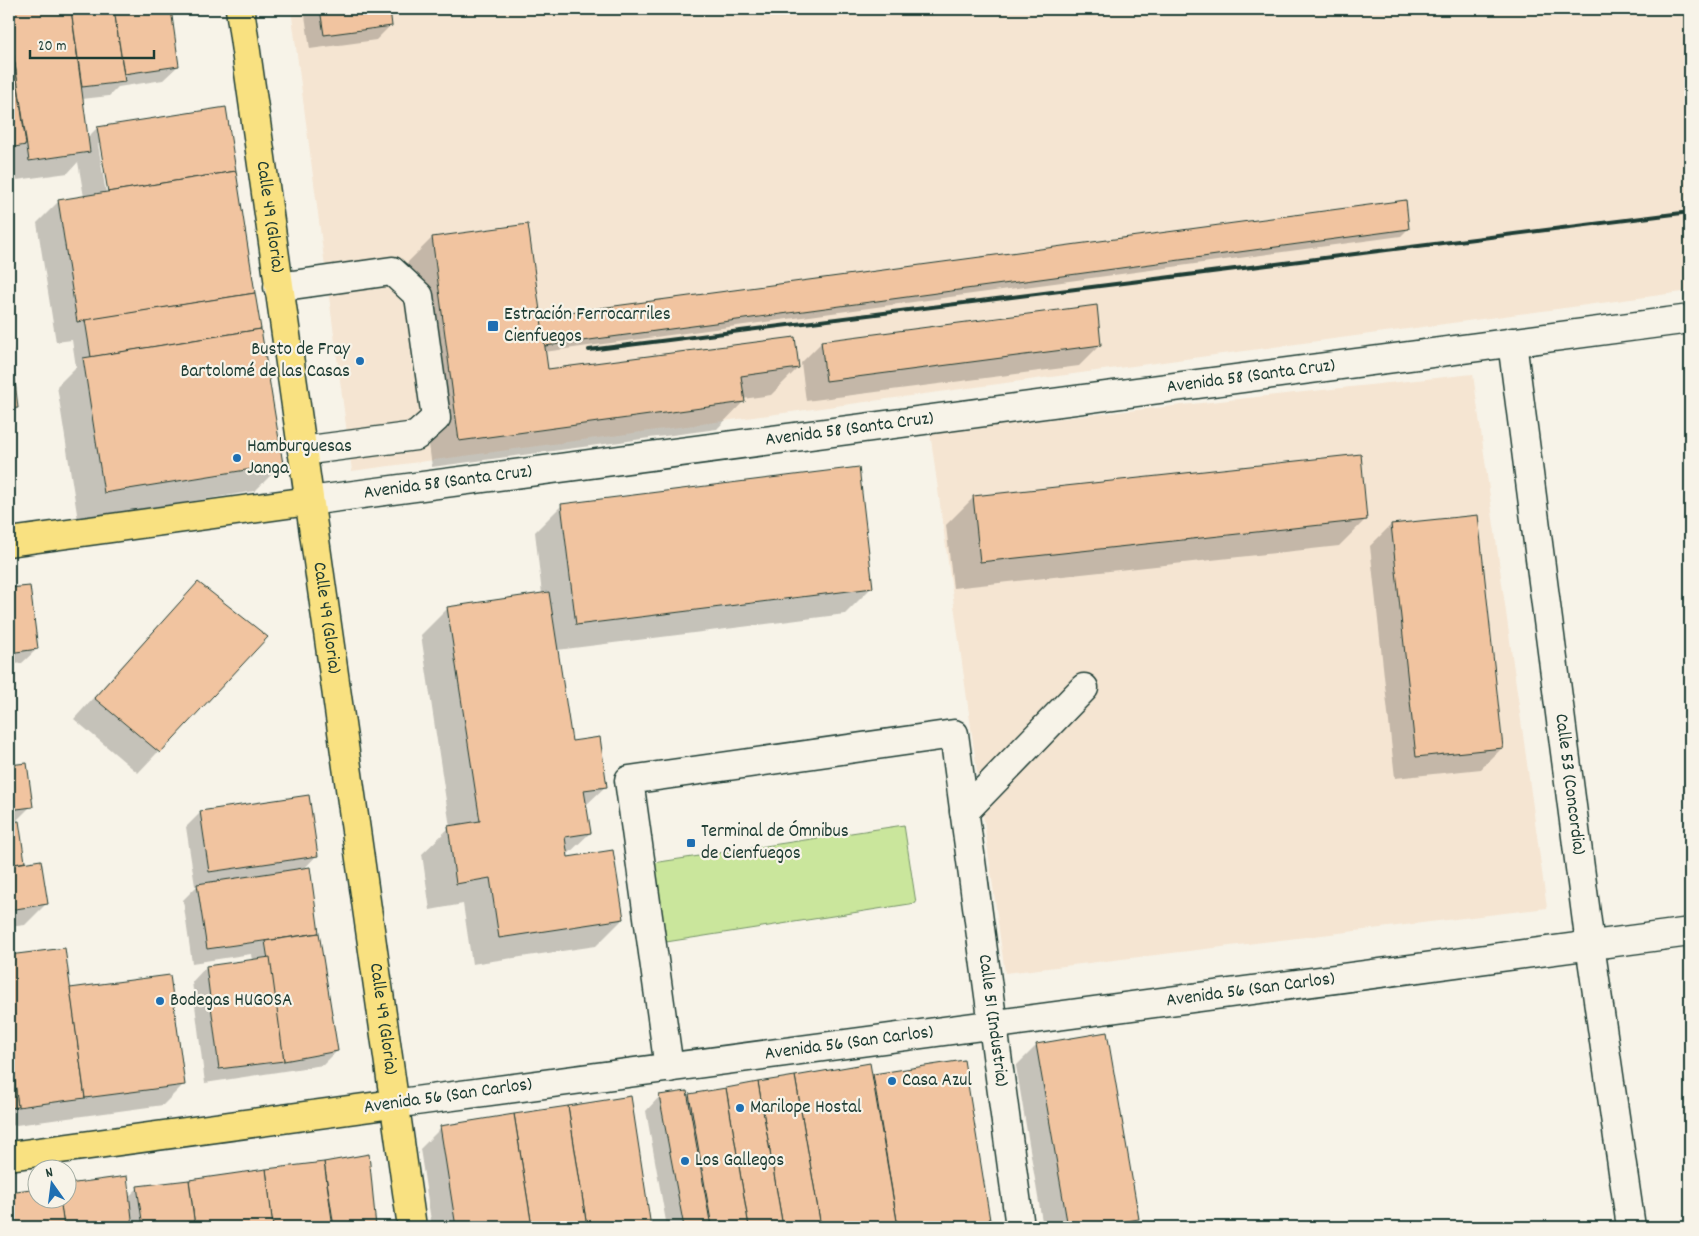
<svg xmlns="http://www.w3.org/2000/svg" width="1699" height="1236" viewBox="0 0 1699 1236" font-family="Dekko,sans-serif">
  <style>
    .built { fill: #f5e5d2 }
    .green { fill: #cae69c; stroke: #749268 }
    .shadow { fill: #0003; fill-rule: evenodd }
    .building { fill: #f1c4a0; stroke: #1f3d34 }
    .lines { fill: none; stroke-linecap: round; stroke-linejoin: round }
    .minor-casing { stroke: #1f3d34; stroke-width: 31 }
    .major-casing { stroke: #1f3d34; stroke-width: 31 }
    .minor { stroke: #f7f3e8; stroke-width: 28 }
    .major { stroke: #f9e181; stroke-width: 28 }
    .rail { stroke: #1f3d34; stroke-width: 4 }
    .poi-dot { fill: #1f6fb2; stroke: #f7f3e8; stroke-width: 2 }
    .labels { text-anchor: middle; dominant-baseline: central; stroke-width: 4.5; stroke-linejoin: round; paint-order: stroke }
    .street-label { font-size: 19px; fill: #1f3d34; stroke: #f7f3e8 }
    .poi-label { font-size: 19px; fill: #1f3d34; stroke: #f7f3e8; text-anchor: start }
  </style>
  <rect width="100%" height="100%" fill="#f7f3e8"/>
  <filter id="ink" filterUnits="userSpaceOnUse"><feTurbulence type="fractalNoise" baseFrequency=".02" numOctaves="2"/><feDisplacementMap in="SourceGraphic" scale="10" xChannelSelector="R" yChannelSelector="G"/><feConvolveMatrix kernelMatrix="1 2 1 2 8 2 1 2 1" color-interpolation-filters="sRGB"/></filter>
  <g filter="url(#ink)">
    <g class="built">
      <polygon points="291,9 1690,9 1690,291 352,471"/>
      <polygon points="1473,374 1547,908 1005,973 930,432"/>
    </g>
    <polygon class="green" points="904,825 916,903 666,942 653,863"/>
    <g class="shadow">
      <path d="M9,9h161l8,57 -15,14 -45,7 -9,9 -27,3 5,39 10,-10 185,336 -27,27 -177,29 -21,-134 19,-19 -4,-27 -16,2 -19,-119 21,-21 26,-5 -6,-35 -10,11 -59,8zM98,144h3l9,54 -3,1z"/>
      <polygon points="304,9 388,9 391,25 376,40 310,49"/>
      <polygon points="1408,229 1401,236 544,352 547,371 798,368 771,395 743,399 743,402 717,429 432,467 405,265 432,238 539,317"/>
      <polygon points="9,336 17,407 9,416"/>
      <polygon points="822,342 1100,345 1079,366 806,401 801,363"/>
      <polygon points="973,498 1366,519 1339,546 953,588 946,525"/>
      <polygon points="562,505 872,587 845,614 557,650 571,742 606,786 585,806 590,833 566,856 623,919 596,946 472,964 463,904 430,910 422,854 450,827 421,635 448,608 542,594 535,532"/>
      <polygon points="1391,525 1502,748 1481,769 1395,778 1370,546"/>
      <polygon points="198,584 266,638 138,773 74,719 177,605"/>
      <polygon points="29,587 37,649 22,663 9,665 9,590"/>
      <polygon points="9,725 13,756 9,760"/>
      <polygon points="26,764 31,806 15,822 18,822 24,864 46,904 25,925 9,927 9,766"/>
      <polygon points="201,812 317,855 303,870 309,869 337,1051 323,1065 205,1083 192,982 206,967 252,961 251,954 192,963 183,900 198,885 195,886 186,827"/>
      <polygon points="64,949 69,989 184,1084 163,1105 9,1126 9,957"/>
      <polygon points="1037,1045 1138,1218 1129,1227 1043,1227 1016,1066"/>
      <polygon points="874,1075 989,1220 982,1227 667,1227 646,1111 660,1096 687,1098 690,1095 871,1078"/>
      <polygon points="630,1097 650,1227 432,1227 420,1149 441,1128"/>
      <polygon points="368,1156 375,1227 9,1227 9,1194 38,1190 38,1198 68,1198 68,1186 126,1178 128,1197 138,1188 325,1163"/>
    </g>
    <g class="building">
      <polygon points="9,9 71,9 90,152 29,161 9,22"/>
      <polygon points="71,9 114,9 125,82 82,87"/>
      <polygon points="114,9 171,9 179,66 124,74"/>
      <polygon points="320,9 390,9 392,26 324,35"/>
      <polygon points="9,22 26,145 9,148"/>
      <polygon points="226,107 236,171 108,192 97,127"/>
      <polygon points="236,171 255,293 77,322 58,200"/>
      <polygon points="1406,200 1409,229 545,346 540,316"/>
      <polygon points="528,224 548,369 795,337 799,368 741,376 745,402 459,441 432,237"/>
      <polygon points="255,293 261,329 91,357 85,320"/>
      <polygon points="1097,305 1101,345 826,381 821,341"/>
      <polygon points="9,325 18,408 9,409"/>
      <polygon points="261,329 283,464 104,493 83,358"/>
      <polygon points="1361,454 1367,520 980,562 973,496"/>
      <polygon points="859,467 873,588 576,625 561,504"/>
      <polygon points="1478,515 1503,748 1416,757 1391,524"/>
      <polygon points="198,582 268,637 160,753 94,698"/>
      <polygon points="30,586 38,649 9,653 9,588"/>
      <polygon points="549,592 572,741 600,737 607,787 584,790 591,833 565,837 568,857 613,850 624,919 499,938 490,878 456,884 448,826 480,821 447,607"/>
      <polygon points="9,716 14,757 9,757"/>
      <polygon points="27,763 33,807 9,810 9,765"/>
      <polygon points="309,795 318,856 209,872 200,811"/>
      <polygon points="19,821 25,862 9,865 9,822"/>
      <polygon points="41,860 48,904 9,910 9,865"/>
      <polygon points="310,867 319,933 207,949 197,884"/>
      <polygon points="319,933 338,1051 284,1061 265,941"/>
      <polygon points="65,948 85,1098 18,1107 9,1034 9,955"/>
      <polygon points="270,957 284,1061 219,1069 206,966"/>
      <polygon points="170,975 185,1085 85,1098 70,988"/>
      <polygon points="1107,1032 1139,1219 1091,1227 1068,1227 1036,1044"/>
      <polygon points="9,1034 18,1107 9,1108"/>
      <polygon points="964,1060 990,1220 946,1227 898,1227 873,1074"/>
      <polygon points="870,1063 898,1227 821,1227 795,1076"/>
      <polygon points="795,1076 821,1227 783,1227 758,1082"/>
      <polygon points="758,1082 783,1227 749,1227 726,1088"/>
      <polygon points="726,1088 749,1227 712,1227 689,1094"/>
      <polygon points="687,1091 711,1227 684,1227 659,1095"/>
      <polygon points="631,1096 651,1227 587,1227 568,1106"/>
      <polygon points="568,1106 587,1227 532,1227 514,1114"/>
      <polygon points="514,1114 532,1227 456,1227 440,1126"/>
      <polygon points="369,1154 376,1227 334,1227 324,1162"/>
      <polygon points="324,1162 333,1227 273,1227 266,1169"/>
      <polygon points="266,1169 273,1227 195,1227 189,1180"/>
      <polygon points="127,1176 133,1227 64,1227 60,1198 68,1198 68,1184"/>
      <polygon points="189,1180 195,1227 143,1227 137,1186"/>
      <polygon points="38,1188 38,1198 60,1198 64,1227 9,1227 9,1192"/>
    </g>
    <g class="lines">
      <g class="minor-casing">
        <g id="minor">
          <polyline points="278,287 392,271 419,296 436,418 416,436 302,451"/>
          <path id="s1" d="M1512,342l78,603 41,282"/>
          <path id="s2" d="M309,501l1381,-182"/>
          <polyline points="964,812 1084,688"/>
          <path id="s3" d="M669,1068l-40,-288 325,-46 66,493"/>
          <path id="s4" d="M393,1104l1297,-172"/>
        </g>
      </g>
      <g class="major-casing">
        <g id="major">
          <path id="s5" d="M240,9l172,1218"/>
          <polyline points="9,542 309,501"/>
          <polyline points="9,1156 393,1104"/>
        </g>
      </g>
      <use href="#minor" class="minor"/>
      <use href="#major" class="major"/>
      <polyline class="rail" points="589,350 1690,212"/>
    </g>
  </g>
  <g class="poi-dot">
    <rect x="487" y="320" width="12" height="12" rx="2.5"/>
    <circle cx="360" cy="361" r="5"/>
    <circle cx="237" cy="458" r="5"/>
    <rect x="686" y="838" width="10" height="10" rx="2.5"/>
    <circle cx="160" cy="1001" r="5"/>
    <circle cx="892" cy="1081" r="5"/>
    <circle cx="740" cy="1108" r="5"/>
    <circle cx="685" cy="1161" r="5"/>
  </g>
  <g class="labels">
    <g class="street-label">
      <text stroke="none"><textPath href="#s5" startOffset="210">Calle 49 (Gloria)</textPath></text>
      <text stroke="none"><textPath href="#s2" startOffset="950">Avenida 58 (Santa Cruz)</textPath></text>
      <text stroke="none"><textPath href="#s2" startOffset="545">Avenida 58 (Santa Cruz)</textPath></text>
      <text stroke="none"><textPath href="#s2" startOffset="140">Avenida 58 (Santa Cruz)</textPath></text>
      <text stroke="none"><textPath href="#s5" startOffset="615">Calle 49 (Gloria)</textPath></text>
      <text stroke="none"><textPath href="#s1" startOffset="446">Calle 53 (Concordia)</textPath></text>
      <text stroke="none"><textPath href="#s4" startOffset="865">Avenida 56 (San Carlos)</textPath></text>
      <text stroke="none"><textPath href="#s5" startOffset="1020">Calle 49 (Gloria)</textPath></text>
      <text stroke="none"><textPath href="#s3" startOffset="908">Calle 51 (Industria)</textPath></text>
      <text stroke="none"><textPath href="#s4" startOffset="460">Avenida 56 (San Carlos)</textPath></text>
      <text transform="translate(448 1097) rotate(-8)">Avenida 56 (San Carlos)</text>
    </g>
    <g class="poi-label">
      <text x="504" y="315">Estración Ferrocarriles<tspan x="504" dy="22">Cienfuegos</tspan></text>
      <text x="350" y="350" text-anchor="end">Busto de Fray<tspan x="350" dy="22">Bartolomé de las Casas</tspan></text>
      <text x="247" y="447">Hamburguesas<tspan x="247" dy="22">Janga</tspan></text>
      <text x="701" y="832">Terminal de Ómnibus<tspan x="701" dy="22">de Cienfuegos</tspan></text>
      <text x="170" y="1001">Bodegas HUGOSA</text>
      <text x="902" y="1081">Casa Azul</text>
      <text x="750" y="1108">Marilope Hostal</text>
      <text x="695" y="1161">Los Gallegos</text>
    </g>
  </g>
  <rect width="1699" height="1236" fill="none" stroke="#f7f3e8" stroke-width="30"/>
  <rect x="15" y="15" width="1669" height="1206" fill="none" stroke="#1f3d34" stroke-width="2" filter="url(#ink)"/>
  <g transform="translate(52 1184) rotate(346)"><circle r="24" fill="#f7f3e8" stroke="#a1aaa0"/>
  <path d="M0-4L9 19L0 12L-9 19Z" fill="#1f6fb2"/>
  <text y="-8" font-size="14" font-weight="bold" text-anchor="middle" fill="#1f3d34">N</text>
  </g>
  <path d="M30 50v8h124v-8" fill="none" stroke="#1f3d34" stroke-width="2.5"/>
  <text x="38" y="50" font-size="15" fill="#1f3d34" stroke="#f7f3e8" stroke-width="4" paint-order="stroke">20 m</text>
</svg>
